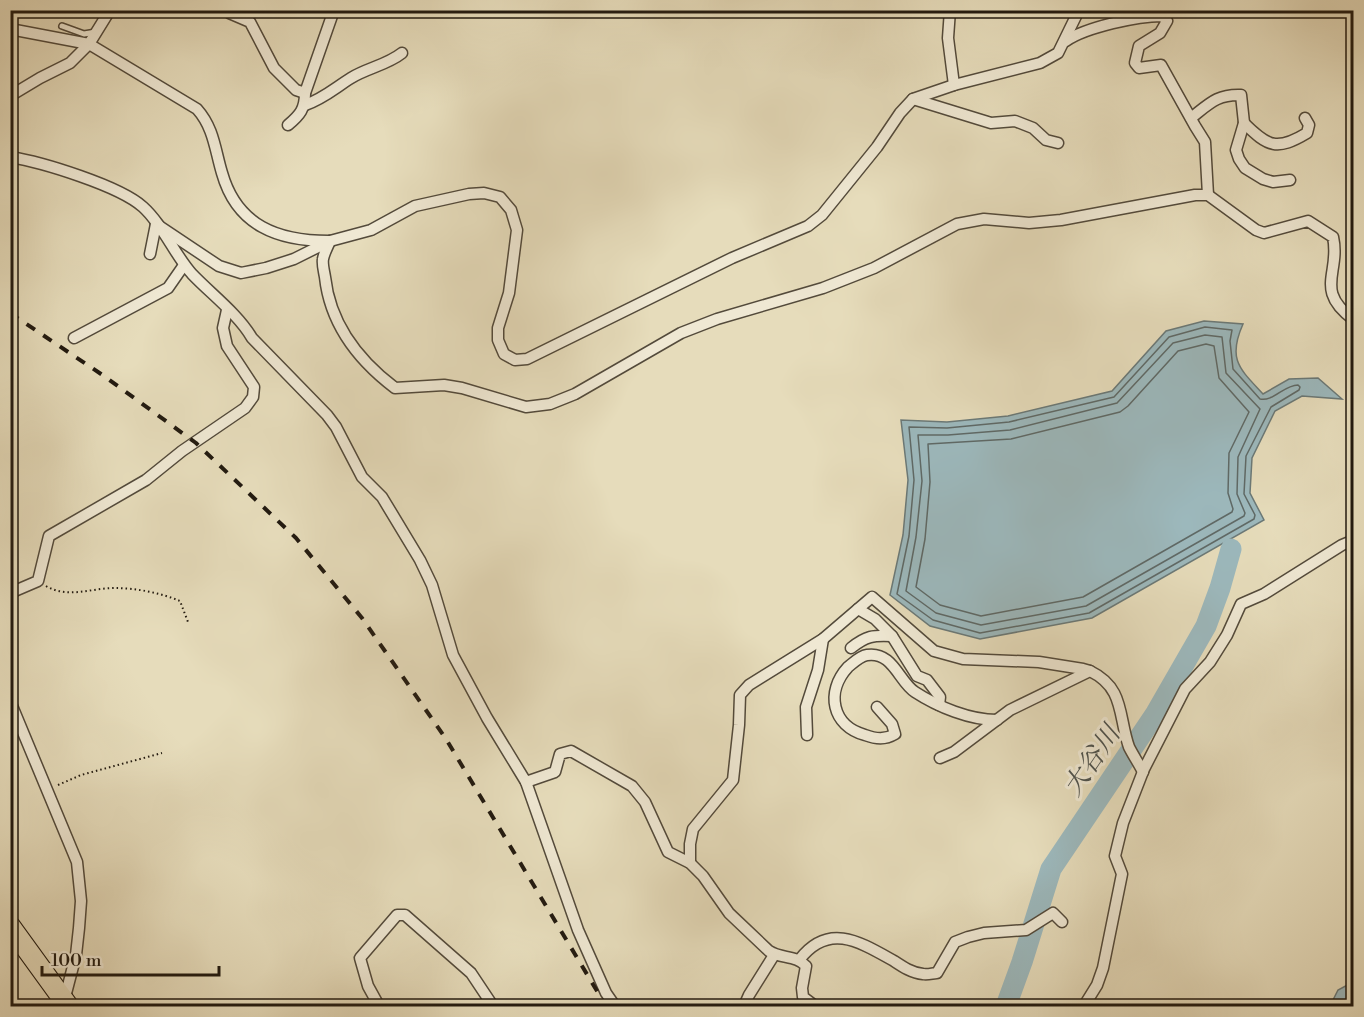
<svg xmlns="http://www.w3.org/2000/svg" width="1364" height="1017" viewBox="0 0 1364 1017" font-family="'Libre Bodoni','Noto Serif JP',serif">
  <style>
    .water { fill: #9cb8bc; stroke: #6b7977; stroke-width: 1.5 }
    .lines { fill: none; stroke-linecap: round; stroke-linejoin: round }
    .shore { stroke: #5f6966; stroke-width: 1.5 }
    .river { stroke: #9cb8bc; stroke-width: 21 }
    .lane-casing { stroke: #534a3b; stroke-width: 8 }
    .street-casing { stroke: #534a3b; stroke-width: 13 }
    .highway-casing { stroke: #221a10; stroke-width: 22 }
    .path { stroke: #221a10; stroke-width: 2; stroke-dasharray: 1.5 3; stroke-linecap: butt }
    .lane { stroke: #efe8d3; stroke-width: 5 }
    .street { stroke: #efe8d3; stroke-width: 10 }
    .highway { stroke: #e6dcbb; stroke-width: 20 }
    .rail { stroke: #221a10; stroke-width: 4; stroke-dasharray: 10 10; stroke-linecap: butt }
    .labels { text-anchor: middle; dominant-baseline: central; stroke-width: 6; stroke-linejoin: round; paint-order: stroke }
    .water-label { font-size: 26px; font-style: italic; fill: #4d514c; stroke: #efe8d3 }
  </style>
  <rect width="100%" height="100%" fill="#e6dcbb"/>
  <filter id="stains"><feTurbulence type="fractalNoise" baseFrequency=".00333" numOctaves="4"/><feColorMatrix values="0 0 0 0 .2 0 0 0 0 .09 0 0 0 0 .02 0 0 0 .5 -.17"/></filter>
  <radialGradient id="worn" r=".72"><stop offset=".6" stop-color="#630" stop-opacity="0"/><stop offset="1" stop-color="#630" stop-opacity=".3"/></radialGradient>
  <g class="water">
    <path d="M1204,321l39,3c-16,36 -3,45 20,70l26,-15 29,-1 24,21 -40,-3 -27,15 -23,47 -2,35 14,27 -172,98 -112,21 -50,-13 -40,-31 13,-60 5,-55 -7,-60 46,2 61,-6 104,-25 54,-60z"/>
    <polygon points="1353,982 1353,995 1341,1006 1330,1006 1338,990"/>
  </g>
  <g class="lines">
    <g class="shore">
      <path d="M1205,327l27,3 -2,11 3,28 27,30c13,3 24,-14 38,-14l2,2 -1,3 -28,17 -25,49 -2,38 11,21 -1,4 -165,94 -109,20 -47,-13 -36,-26 12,-58 5,-56 -5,-53 38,1 62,-6 105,-25 55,-60z"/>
      <polygon points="1205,335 1222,337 1226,373 1260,409 1238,457 1237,494 1245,513 1244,516 1086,606 981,625 936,613 906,591 916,537 922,481 918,435 948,435 1010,430 1117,403 1173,343"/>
      <polygon points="1206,344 1214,346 1219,378 1249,412 1229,453 1228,493 1233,509 1232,512 1083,597 981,616 940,605 916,587 925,539 930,482 928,444 1011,439 1120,412 1128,406 1178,351"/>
    </g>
    <polyline class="river" points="1006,1006 1022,962 1051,869 1156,713 1206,626 1220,588 1231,549"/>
    <g class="lane-casing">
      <g id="lane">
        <polyline points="62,26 84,34 96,32"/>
        <polyline points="726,1006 744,1004"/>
      </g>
    </g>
    <g class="street-casing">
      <g id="street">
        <polyline points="228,10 229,13 250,22 274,68 296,90 305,93"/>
        <polyline points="950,10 948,38 954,85"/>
        <path d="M10,29l79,15 108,65c17,19 18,41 25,64 15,53 56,68 107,68"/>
        <path d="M1066,41c20,-14 72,-25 96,-25l5,5 -7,12 -21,13 -4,17 4,5 22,-3 34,61 10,16 3,53"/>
        <polyline points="10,96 40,78 70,63 89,44 110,10"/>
        <polyline points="913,99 991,123 1015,121 1033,128 1046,140 1058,143"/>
        <path d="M305,105c18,-6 30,-17 46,-27 16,-10 36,-13 51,-25"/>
        <path d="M1191,118c18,-14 26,-24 50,-23l3,28 -8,27 3,9 6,9 18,11 10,3 17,-2"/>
        <path d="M1244,123c24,24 33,28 63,10l2,-8 -4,-7"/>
        <path d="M288,125c12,-10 17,-16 17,-32l29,-83"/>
        <path d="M10,157c32,5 110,29 133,50 20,18 31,47 49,67 19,20 46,40 60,64l75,77 9,12 26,50 20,20 38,63 12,25 21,70 34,63 39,64 52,148 28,63 9,13"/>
        <polyline points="156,224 219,266 241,273 266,268 294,259 330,241 371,230 415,206 469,194 484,193 500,197 511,210 517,230 509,293 498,328 498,340 504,354 515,360 527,359 732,258 808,226 822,215 877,147 900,113 913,99 954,85 1040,63 1058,53 1079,10"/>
        <path d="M330,241c-2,5 -6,12 -7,18 -1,5 1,12 2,18 5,46 33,83 70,111l49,-3 18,3 64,19 24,-3 25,-10 106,-61 36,-14 106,-31 51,-20 83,-44 27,-5 45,4 32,-3 134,-25h13l48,35 8,3 44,-12 25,16c8,36 -20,53 21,83"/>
        <polyline points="150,254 156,224"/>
        <polyline points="74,338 168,288 184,265"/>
        <polyline points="10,593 38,581 49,536 146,480 182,451 245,408 253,397 254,387 227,346 223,328 227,310"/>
        <polyline points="858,609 875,619 892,636 917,676 927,680 940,697 939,705"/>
        <path d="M851,648c15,-12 22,-13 41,-12"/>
        <polyline points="10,701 77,862 81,901 79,928 76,955 64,1001"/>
        <path d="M877,707l15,17 3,10c-10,6 -19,5 -30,1 -33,-9 -40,-43 -17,-68 5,-4 12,-11 19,-12 26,-4 32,27 48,37 23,15 55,28 82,28"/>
        <polyline points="807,735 806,707 818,670 823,639"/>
        <path d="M940,758l14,-6 56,-42 80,-39c35,17 28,45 39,76 4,8 10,17 14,25"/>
        <path d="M526,782l29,-10 5,-18 11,-3 61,35 13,16 23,50 22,11 13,13 26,37 40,38c12,8 27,4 37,15l-4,22 1,9 12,9"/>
        <polyline points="690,863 690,844 693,829 733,780 739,725 740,695 749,685 823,639 872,597 934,651 963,659 1039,662 1083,669 1090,671"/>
        <path d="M800,959c29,-37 60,-17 94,2 9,6 18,12 29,13 5,1 10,-1 14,-1l18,-31 13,-5 16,-4 42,-3 27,-17 9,9"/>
        <polyline points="745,1004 749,995 774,955"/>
        <polyline points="379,1006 368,986 360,958 397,915 405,915 471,973 493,1006"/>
        <polyline points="1084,1006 1097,985 1103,968 1122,874 1115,856 1123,823 1144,769 1185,689 1210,662 1227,635 1241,604 1264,594 1342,545 1354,540"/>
      </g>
    </g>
    <g class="highway-casing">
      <polyline id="highway" points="10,926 68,1006"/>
    </g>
    <g class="path">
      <path d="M46,586c22,13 45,2 69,2 21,0 46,5 65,13l8,21"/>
      <polyline points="58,785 81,775 162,753"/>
    </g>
    <use href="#lane" class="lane"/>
    <use href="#street" class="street"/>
    <use href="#highway" class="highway"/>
    <polyline class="rail" points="10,313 104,376 196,443 296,538 362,618 446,739 606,1006"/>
  </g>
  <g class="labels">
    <g class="water-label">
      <text transform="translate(1092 761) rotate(-56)">大谷川</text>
    </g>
  </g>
  <rect width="1364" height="1017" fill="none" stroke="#e6dcbb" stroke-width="36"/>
  <rect x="12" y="12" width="1340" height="993" fill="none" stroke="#221a10" stroke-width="3"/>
  <rect x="18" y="18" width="1328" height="981" fill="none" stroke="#221a10" stroke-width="1.5"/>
  <path d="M42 966v9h177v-9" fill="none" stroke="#221a10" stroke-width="3"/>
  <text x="51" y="966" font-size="18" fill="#221a10" stroke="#efe8d3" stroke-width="4.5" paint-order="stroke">100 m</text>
  <rect width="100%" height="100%" filter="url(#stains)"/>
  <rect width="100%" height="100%" fill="url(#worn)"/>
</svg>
